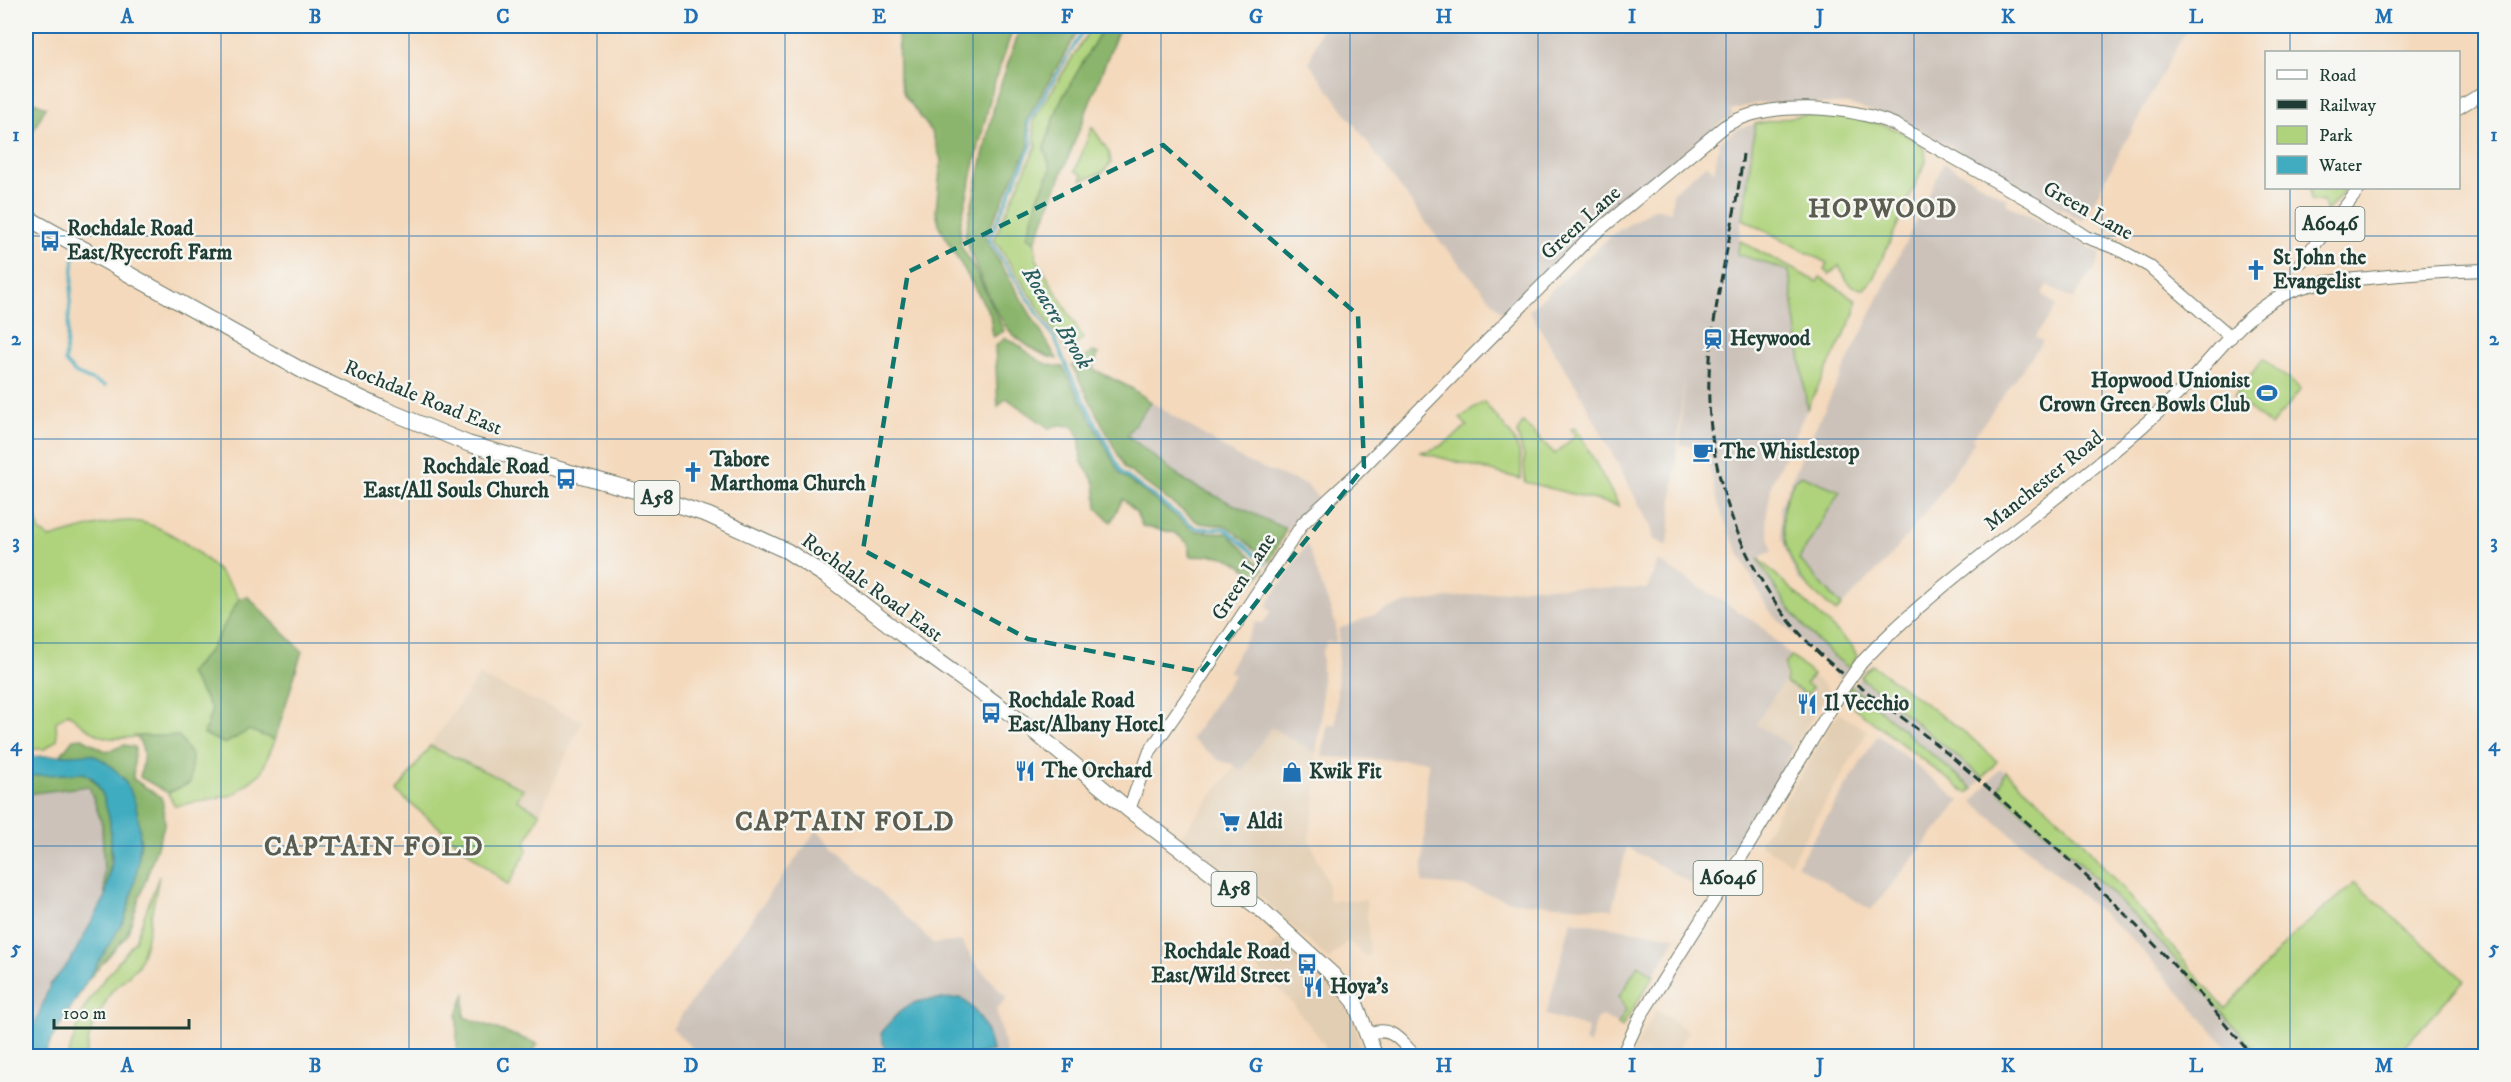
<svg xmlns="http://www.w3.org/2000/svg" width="2511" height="1082" viewBox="0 0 2511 1082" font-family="'IM FELL DW Pica',serif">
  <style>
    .built { fill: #e2ceb3 }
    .industrial { fill: #ccc2b9 }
    .green { fill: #afd37c; stroke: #678858; stroke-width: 1.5 }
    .forest { fill: #8bb56c; stroke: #557950; stroke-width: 1.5 }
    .water { fill: #41acc0; stroke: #30747a; stroke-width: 1.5 }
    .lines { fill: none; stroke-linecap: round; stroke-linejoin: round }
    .stream { stroke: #41acc0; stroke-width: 3 }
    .secondary-casing { stroke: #6a7464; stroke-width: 14 }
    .primary-casing { stroke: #6a7464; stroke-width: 14 }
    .highway-casing { stroke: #6a7464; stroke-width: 17 }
    .secondary { stroke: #fff; stroke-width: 12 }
    .primary { stroke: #fff; stroke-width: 12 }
    .highway { stroke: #fff; stroke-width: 15 }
    .rail { stroke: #1f3d34; stroke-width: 3; stroke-dasharray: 9 4.5; stroke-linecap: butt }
    .primary-bridge-casing { stroke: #6a7464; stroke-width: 14; stroke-linecap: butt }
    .primary-bridge { stroke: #fff; stroke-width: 12 }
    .marked { fill: none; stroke: #0f766e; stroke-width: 4.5; stroke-dasharray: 12 8; stroke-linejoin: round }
    .grid { fill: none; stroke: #1f6fb2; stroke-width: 1.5; stroke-opacity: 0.55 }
    .labels { text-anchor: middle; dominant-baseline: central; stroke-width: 5; stroke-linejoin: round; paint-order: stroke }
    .shield { fill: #f6f6f2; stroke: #60746d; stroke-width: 1.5 }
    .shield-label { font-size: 20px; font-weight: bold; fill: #1f3d34 }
    .street-label { font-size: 21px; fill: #1f3d34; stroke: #f6f6f2 }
    .poi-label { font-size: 21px; font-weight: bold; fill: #1f3d34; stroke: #f6f6f2; text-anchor: start }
    .water-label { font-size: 22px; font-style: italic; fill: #295e5e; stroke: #f6f6f2 }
    .district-label { font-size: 27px; font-weight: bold; letter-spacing: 1.5px; fill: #5a5d4f; stroke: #f6f6f2 }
    .neatline { fill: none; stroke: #1f6fb2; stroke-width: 2 }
    .grid-label { font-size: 20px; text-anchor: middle; font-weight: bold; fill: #1f6fb2 }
  </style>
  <rect width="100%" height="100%" fill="#f6f6f2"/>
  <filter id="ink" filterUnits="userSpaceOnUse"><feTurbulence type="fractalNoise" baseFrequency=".0167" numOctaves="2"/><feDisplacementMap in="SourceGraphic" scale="12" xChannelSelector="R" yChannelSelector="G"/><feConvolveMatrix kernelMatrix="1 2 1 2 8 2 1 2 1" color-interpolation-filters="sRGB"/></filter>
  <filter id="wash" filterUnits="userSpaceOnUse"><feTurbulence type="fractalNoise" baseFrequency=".008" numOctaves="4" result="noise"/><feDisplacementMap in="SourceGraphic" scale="24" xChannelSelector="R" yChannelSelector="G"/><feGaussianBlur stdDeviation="1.35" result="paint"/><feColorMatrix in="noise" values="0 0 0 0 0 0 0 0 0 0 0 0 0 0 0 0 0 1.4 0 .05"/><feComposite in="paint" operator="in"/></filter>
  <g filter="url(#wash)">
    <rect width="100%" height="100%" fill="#f4d9bc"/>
    <g class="built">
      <polygon points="1790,655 1827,688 1827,693 1794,748 1756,724 1784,681 1783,664"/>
      <polygon points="479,676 582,721 526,842 527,851 508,885 397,792"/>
      <polygon points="1838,713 1868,731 1790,863 1759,844"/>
      <polygon points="1271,726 1316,753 1316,800 1309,839 1327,880 1329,900 1366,900 1370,954 1366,957 1348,941 1329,960 1257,894 1181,836 1235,766 1242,771"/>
      <polygon points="1280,938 1341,998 1354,1020 1361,1048 1356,1055 1328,1056 1324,1044 1289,999 1254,965"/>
      <polygon points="1656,1010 1689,1031 1675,1056 1631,1056"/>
    </g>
    <g class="industrial">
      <polygon points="1322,26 2188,26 2083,221 1917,128 1883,114 1847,104 1759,103 1731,110 1733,117 1722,122 1615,208 1505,316 1438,239 1309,63"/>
      <polygon points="1755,124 1737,254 1789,271 1807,409 1772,483 1766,519 1772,551 1758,558 1791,609 1819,642 1849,668 1840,678 1772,614 1764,602 1732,539 1719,507 1704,446 1680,445 1684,376 1668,547 1652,538 1651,527 1579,391 1529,311 1613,234 1655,208 1671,212 1673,192 1707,164 1714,172 1720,141 1739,128"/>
      <polygon points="1944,163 2008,200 2006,204 2100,252 2098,263 2073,299 2047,285 2042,294 2057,306 2035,337 2043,341 1972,439 1975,441 1938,496 1890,557 1836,612 1798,579 1791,565 1781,537 1780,507 1806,447"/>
      <polygon points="1151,402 1245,461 1307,485 1318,498 1286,529 1188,483 1126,435"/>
      <polygon points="1307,544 1336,625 1336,643 1327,642 1322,653 1322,712 1316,753 1271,727 1242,771 1232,764 1220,761 1191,739 1234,675 1228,671 1256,622 1263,623 1271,612 1266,606"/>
      <polygon points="1658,561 1760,625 1790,655 1783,664 1784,681 1756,724 1794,748 1775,783 1712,879 1703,890 1627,847 1612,909 1514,902 1462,886 1422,883 1428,761 1322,757 1327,725 1336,724 1339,629 1401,604 1535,587 1647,589"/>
      <polygon points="1872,665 1997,761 1970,793 1966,793 1846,700 1848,690"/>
      <polygon points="1878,735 1960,801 1871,910 1797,865"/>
      <polygon points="2000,768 2074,832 2225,1008 2227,1007 2275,1056 2235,1056 2133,940 1973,802"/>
      <polygon points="89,785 102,824 105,898 70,961 50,985 26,1048 26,794"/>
      <polygon points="817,830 934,944 961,941 975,963 1007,998 996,1009 1007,1056 700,1056 672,1028"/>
      <polygon points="1571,921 1676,937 1622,1027 1602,1016 1597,1018 1590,1045 1585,1042 1588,1028 1546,1015"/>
    </g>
    <g class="green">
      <polygon points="1092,26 1104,26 1060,102 1044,148 1051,169 1038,198 1027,237 1035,242 1036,258 1083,338 1067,351 994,239 1036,146 1033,121"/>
      <path d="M1807,114c34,0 97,8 118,36l1,11 -53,118 -9,10c-16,-1 -19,-12 -25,-24l-9,10 -6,-5 3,-7 -84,-44 12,-95z"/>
      <polygon points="1092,127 1109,152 1111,163 1102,173 1081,180 1083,175 1075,171"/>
      <polygon points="2310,188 2347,188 2327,211 2323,202 2310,200"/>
      <polygon points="1740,241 1817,282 1820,277 1856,300 1855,313 1807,409 1789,271 1737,254"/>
      <polygon points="2263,359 2301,389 2271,426 2234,396"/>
      <path d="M1484,402c22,28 40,38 37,77l-101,-27c21,-2 31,-13 47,-26l-7,-8z"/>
      <polygon points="1523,422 1555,454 1576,435 1571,429 1576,427 1619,506 1525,482 1524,457 1517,433"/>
      <path d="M1801,475l39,16 -41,68 43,47 -6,6c-12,-11 -29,-23 -37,-37 -15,-25 -23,-59 -9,-86 3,-6 5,-11 11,-14z"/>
      <path d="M26,490l14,42 10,6c24,-7 53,-16 78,-17 36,-2 96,47 111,78l-28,50 -22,24 23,36 -8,25 45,-4 26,10 -14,33 -28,22 -58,11 -7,-13 22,-10 -41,-46c-13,-1 -26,2 -39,1 -13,-1 -32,-16 -42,-25l-12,9 1,18 -12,9h-19z"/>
      <path d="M1758,558l94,88 5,10 -8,12c-39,-28 -69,-68 -91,-110z"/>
      <polygon points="1791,656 1813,675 1806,683 1812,688 1807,695 1786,683 1785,664"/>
      <polygon points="1872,665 1967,734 1997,761 1983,778 1860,677"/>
      <polygon points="1851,686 1973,789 1966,793 1848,703 1845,698"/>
      <polygon points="430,746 523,789 517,800 540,813 526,842 527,851 508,885 397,792"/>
      <polygon points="2006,771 2074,832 2225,1009 2292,936 2355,883 2464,980 2396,1056 2260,1056 2156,937 2072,855 1998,790"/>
      <polygon points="159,876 146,942 138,966 111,992 91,1030 85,1056 68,1056 83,1010 99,986 135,941"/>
      <polygon points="1638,965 1654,975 1622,1027 1618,1025 1626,1010 1619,997"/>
    </g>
    <g class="forest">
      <polygon points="898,26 1014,26 993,87 960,225 961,246 975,270 1004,331 993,337 990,314 940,228 936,211 941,160 932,132 904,95 899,77"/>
      <path d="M1021,26h60l-55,95 3,24 -44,93 72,121c-16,-3 -39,-18 -50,-31 -13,-17 -37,-72 -42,-93l31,-137z"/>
      <polygon points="1104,26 1120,26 1035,242 1027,237 1038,198 1051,169 1044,148 1060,102"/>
      <polygon points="26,99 46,107 26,144"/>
      <path d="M1005,338c25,9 25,27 58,29l57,107 75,57 32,2 37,36 -8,11c-12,-14 -23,-23 -44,-25 -9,0 -14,4 -23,0v-11l-14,-11 -33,-7 -6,-14 -13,-13 -12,23 -14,-14 -2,-25 -14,-22 -1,-21 -7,-14 -14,-1 -10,3 -43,-30 -8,9 -3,-61z"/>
      <polygon points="1093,352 1098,354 1093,369 1131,388 1151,402 1127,435 1188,483 1286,529 1270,562 1227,526 1199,523 1125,468 1072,366"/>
      <polygon points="247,596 302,651 275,740 249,730 225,744 204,734 212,709 189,673 211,649 239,599"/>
      <path d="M135,736h44l13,21 -2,26 -22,10 -28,-16c3,-17 8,-27 -5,-41z"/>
      <polygon points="82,738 107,752 124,745 135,747 133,779 162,798 165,823 127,935 85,983 124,920 131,900 141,842 124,778 60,756 73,739"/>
      <path d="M84,773c37,23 27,89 21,125l-3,-74 -13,-38 -63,8v-18z"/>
      <polygon points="465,993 464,1017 538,1044 530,1056 457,1056 457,1015"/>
    </g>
    <g class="water">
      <path d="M91,754c66,29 52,110 33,166l-74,122 -5,14 -19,-4v-4l24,-63 20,-24 35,-63 7,-37 -2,-40 -7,-26 -9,-16 -10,-6 -58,3v-19z"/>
      <path d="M961,998c18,13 27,30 31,53l-23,5h-82l-6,-22c26,-37 37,-34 80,-36z"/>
    </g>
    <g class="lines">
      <g class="stream">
        <polyline points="1086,26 1028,123 1032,144 989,239 1056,341 1069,372 1122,473 1196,528 1226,529 1266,564"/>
        <polyline points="74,256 65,362 75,373 105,386"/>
      </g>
    </g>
  </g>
  <g filter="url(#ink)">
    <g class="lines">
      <g class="secondary-casing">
        <path id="secondary" d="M1129,810l21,-59 48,-69 105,-159 50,-46 234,-237 138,-114c44,-27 125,-20 171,-1l148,84 42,28 32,12 31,17 82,71"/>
      </g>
      <g class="primary-casing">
        <g id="primary">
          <polyline points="2458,108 2486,91"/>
          <polyline points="2301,262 2360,188"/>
          <path d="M1861,663c84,-90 192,-156 284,-239 13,-11 25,-22 37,-34 33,-34 64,-81 110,-99 24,-10 51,-11 76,-13 39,-4 78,-7 118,-8"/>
          <path d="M1368,1034c23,-9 32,6 47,22"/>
          <polyline points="1622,1056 1640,1017 1751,841 1844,687"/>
        </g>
      </g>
      <g class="highway-casing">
        <polyline id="highway" points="26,217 303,371 384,409 469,444 633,490 708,515 787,551 829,578 926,653 1030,728 1129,810 1264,912 1333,975 1355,1002 1375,1056"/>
      </g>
      <use href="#secondary" class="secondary"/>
      <use href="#primary" class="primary"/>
      <use href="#highway" class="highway"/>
      <path class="rail" d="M1743,154c-10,91 -43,182 -32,274 10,90 53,182 125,240 26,22 55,40 81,61 36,28 70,58 104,88 84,73 161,152 231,239"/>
      <g class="primary-bridge-casing">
        <polyline id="primary-bridge" points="1844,687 1861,663"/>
      </g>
      <use href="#primary-bridge" class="primary-bridge"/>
    </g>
  </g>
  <path class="marked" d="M1163,145l195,170 6,152 -163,205 -173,-33 -165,-89 45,-278z"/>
  <path class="grid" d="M221,26v1030M409,26v1030M597,26v1030M785,26v1030M973,26v1030M1161,26v1030M1350,26v1030M1538,26v1030M1726,26v1030M1914,26v1030M2102,26v1030M2290,26v26M2290,188v868M26,236h2460M26,439h2460M26,643h2460M26,846h2460"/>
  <defs>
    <g id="bus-bare" transform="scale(1.62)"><path d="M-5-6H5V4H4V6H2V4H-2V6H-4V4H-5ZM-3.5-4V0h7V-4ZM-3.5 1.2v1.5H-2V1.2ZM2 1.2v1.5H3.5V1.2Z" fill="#1f6fb2" stroke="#f6f6f2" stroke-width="2.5" paint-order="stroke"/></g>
    <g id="church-bare" transform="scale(1.62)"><path d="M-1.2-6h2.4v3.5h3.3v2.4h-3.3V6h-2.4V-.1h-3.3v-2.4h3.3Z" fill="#1f6fb2" stroke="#f6f6f2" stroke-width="2.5" paint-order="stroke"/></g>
    <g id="station-bare" transform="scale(1.62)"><path d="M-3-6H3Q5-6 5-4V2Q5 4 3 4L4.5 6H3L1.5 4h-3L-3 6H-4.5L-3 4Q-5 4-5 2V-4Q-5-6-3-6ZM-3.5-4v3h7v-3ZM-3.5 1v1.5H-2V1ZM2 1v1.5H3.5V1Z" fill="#1f6fb2" stroke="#f6f6f2" stroke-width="2.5" paint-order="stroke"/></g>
    <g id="stadium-bare" transform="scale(1.62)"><path d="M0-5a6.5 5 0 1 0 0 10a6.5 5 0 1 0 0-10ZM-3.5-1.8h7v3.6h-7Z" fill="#1f6fb2" stroke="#f6f6f2" stroke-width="2.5" paint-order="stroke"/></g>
    <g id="cafe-bare" transform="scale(1.62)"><path d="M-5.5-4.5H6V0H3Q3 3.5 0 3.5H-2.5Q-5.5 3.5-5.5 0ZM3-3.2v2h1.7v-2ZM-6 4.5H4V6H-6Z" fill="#1f6fb2" stroke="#f6f6f2" stroke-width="2.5" paint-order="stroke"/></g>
    <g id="restaurant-bare" transform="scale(1.62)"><path d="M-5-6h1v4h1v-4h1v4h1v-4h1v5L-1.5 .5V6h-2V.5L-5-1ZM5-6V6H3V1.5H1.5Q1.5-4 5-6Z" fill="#1f6fb2" stroke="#f6f6f2" stroke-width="2.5" paint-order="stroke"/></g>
    <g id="shop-bare" transform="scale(1.62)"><path d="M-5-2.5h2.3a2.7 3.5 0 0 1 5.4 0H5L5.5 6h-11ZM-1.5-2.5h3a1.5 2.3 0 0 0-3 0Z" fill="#1f6fb2" stroke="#f6f6f2" stroke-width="2.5" paint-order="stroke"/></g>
    <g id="supermarket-bare" transform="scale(1.62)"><path d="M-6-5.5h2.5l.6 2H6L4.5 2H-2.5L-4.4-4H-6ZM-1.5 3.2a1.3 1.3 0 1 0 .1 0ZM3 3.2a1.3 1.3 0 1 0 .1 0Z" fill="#1f6fb2" stroke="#f6f6f2" stroke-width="2.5" paint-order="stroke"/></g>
  </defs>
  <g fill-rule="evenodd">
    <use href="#bus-bare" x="50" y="241"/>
    <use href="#church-bare" x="2256" y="270"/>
    <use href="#station-bare" x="1713" y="339"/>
    <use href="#stadium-bare" x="2267" y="393"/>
    <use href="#cafe-bare" x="1703" y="452"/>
    <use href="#church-bare" x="693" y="472"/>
    <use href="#bus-bare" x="566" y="479"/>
    <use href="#restaurant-bare" x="1807" y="704"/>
    <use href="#bus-bare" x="991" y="713"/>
    <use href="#restaurant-bare" x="1025" y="771"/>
    <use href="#shop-bare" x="1292" y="772"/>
    <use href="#supermarket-bare" x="1230" y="822"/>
    <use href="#bus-bare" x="1307" y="964"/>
    <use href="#restaurant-bare" x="1313" y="987"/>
  </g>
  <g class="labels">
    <g class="shield">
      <rect x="2295.5" y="207" width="69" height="34" rx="4.5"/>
      <rect x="634.5" y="481" width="45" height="34" rx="4.5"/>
      <rect x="1693.5" y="861" width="69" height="34" rx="4.5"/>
      <rect x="1211.5" y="872" width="45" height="34" rx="4.5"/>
    </g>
    <g class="shield-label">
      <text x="2330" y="224">A6046</text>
      <text x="657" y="498">A58</text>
      <text x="1728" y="878">A6046</text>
      <text x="1234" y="889">A58</text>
    </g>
    <g class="street-label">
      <text transform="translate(2088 211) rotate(29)">Green Lane</text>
      <text transform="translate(1581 223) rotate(-42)">Green Lane</text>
      <text transform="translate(423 398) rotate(22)">Rochdale Road East</text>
      <text transform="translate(2044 481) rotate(-39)">Manchester Road</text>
      <text transform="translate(1244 577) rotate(-57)">Green Lane</text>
      <text transform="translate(872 588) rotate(36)">Rochdale Road East</text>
    </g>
    <g class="poi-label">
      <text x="67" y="229">Rochdale Road<tspan x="67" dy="24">East/Ryecroft Farm</tspan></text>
      <text x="2273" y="258">St John the<tspan x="2273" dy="24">Evangelist</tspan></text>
      <text x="1730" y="339">Heywood</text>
      <text x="2250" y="381" text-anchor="end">Hopwood Unionist<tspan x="2250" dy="24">Crown Green Bowls Club</tspan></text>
      <text x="1720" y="452">The Whistlestop</text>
      <text x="710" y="460">Tabore<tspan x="710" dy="24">Marthoma Church</tspan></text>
      <text x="549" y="467" text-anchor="end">Rochdale Road<tspan x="549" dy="24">East/All Souls Church</tspan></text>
      <text x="1008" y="701">Rochdale Road<tspan x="1008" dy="24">East/Albany Hotel</tspan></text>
      <text x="1824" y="704">Il Vecchio</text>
      <text x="1042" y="771">The Orchard</text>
      <text x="1309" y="772">Kwik Fit</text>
      <text x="1247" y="822">Aldi</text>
      <text x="1290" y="952" text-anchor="end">Rochdale Road<tspan x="1290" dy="24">East/Wild Street</tspan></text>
      <text x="1330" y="987">Hoya's</text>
    </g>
    <g class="water-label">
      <text transform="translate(1057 318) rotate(59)">Roeacre Brook</text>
    </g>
    <g class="district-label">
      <text x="1883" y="209">HOPWOOD</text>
      <text x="845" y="822">CAPTAIN FOLD</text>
      <text x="374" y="847">CAPTAIN FOLD</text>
    </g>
  </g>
  <rect width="2511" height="1082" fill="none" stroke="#f6f6f2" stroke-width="66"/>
  <rect x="2265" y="51" width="195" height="138" fill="#f6f6f2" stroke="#a0aca6" stroke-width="1.5"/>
  <rect x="2277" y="70" width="30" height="9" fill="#ffffff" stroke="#a0aca6" stroke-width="1.5"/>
  <text x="2319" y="81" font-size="18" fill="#1f3d34">Road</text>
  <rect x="2277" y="100" width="30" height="9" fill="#1f3d34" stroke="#a0aca6" stroke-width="1.5"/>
  <text x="2319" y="111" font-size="18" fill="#1f3d34">Railway</text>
  <rect x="2277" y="126" width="30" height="18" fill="#afd37c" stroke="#a0aca6" stroke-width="1.5"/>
  <text x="2319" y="141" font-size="18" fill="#1f3d34">Park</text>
  <rect x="2277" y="156" width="30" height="18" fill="#41acc0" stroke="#a0aca6" stroke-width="1.5"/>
  <text x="2319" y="171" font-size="18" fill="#1f3d34">Water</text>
  <path d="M54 1019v9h135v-9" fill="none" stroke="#1f3d34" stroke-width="3"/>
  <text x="63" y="1019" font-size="18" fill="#1f3d34" stroke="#f6f6f2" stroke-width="4.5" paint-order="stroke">100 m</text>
  <rect x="33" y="33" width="2445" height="1016" class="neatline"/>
  <g class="grid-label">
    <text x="127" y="23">A</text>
    <text x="315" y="23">B</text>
    <text x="503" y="23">C</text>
    <text x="691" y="23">D</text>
    <text x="879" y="23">E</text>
    <text x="1067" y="23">F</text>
    <text x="1256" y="23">G</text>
    <text x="1444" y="23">H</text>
    <text x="1632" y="23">I</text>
    <text x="1820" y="23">J</text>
    <text x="2008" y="23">K</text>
    <text x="2196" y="23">L</text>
    <text x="2384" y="23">M</text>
    <text x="16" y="141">1</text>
    <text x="2494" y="141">1</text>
    <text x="16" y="345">2</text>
    <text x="2494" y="345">2</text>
    <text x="16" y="548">3</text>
    <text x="2494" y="548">3</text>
    <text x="16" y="751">4</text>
    <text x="2494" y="751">4</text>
    <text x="16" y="954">5</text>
    <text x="2494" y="954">5</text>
    <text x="127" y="1072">A</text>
    <text x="315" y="1072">B</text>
    <text x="503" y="1072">C</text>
    <text x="691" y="1072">D</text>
    <text x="879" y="1072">E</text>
    <text x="1067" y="1072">F</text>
    <text x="1256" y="1072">G</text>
    <text x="1444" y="1072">H</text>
    <text x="1632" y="1072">I</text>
    <text x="1820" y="1072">J</text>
    <text x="2008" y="1072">K</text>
    <text x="2196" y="1072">L</text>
    <text x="2384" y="1072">M</text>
  </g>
</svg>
